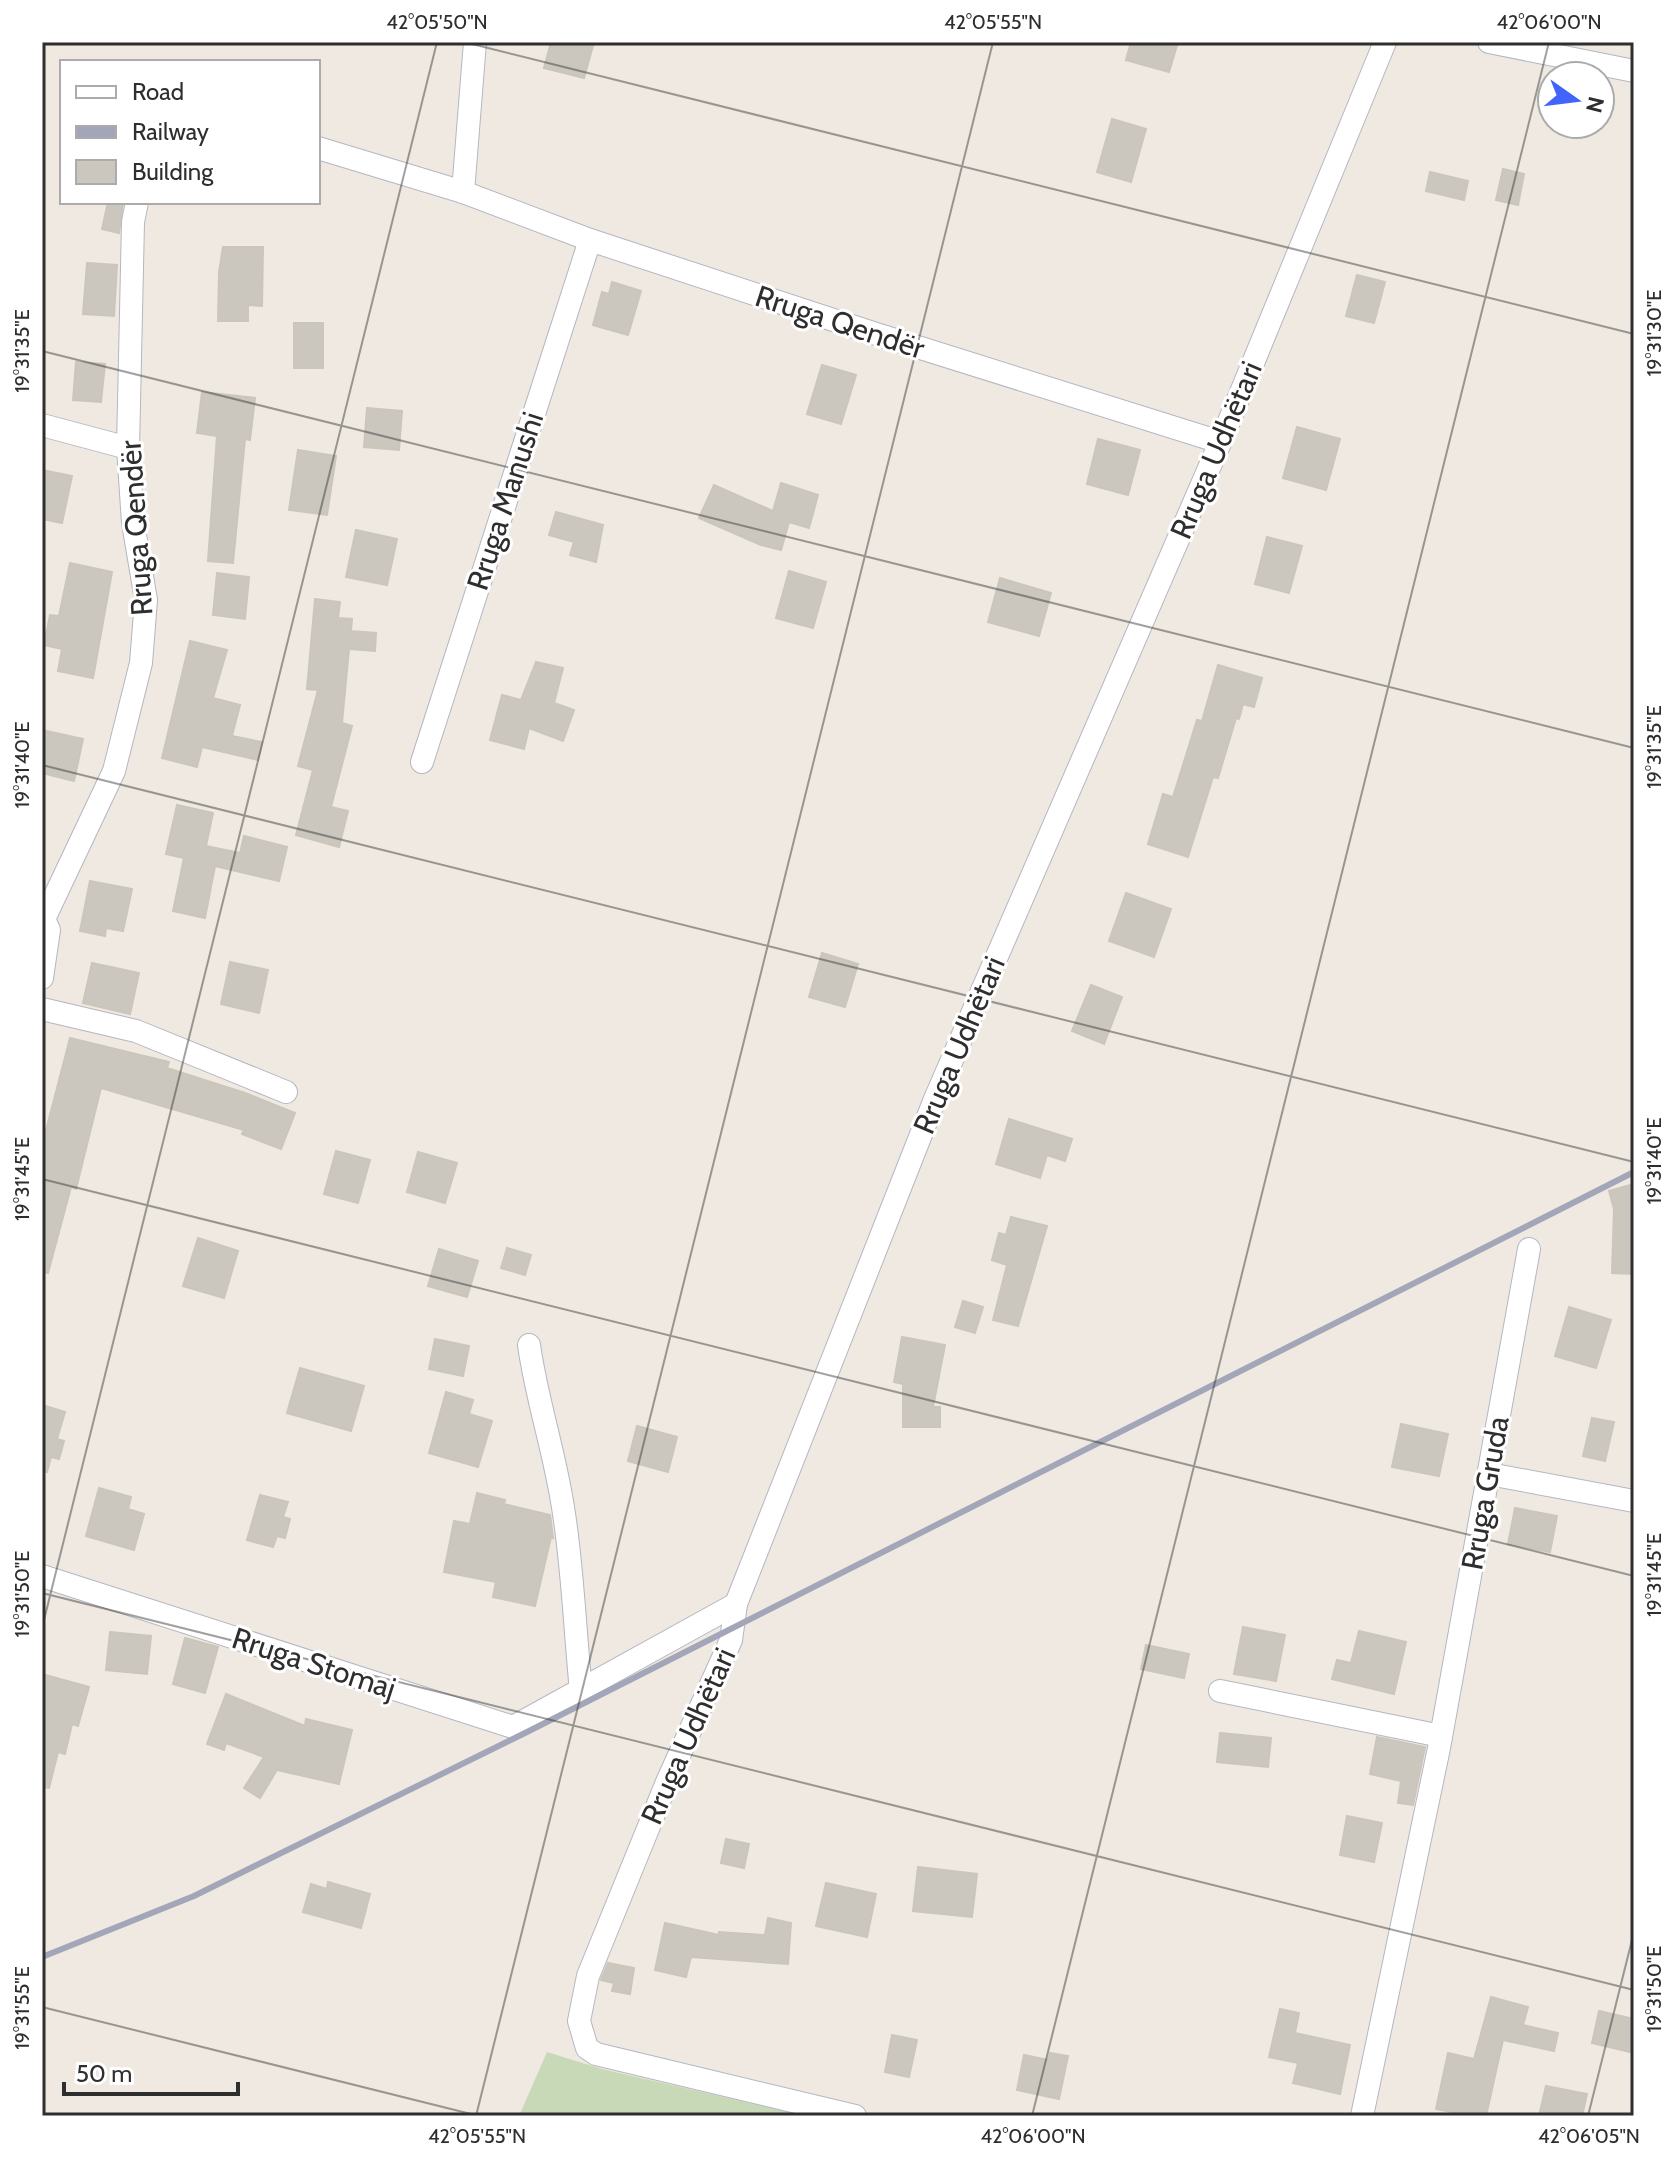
<svg xmlns="http://www.w3.org/2000/svg" width="1676" height="2158" viewBox="0 0 1676 2158" font-family="Cabin,sans-serif">
  <style>
    .cemetery { fill: #c8d9b8 }
    .building { fill: #cbc7bf; stroke: #cbc5ba; stroke-width: 2 }
    .lines { fill: none; stroke-linecap: round; stroke-linejoin: round }
    .minor-casing { stroke: #b4b7c1; stroke-width: 24 }
    .minor { stroke: #fff; stroke-width: 22 }
    .rail { stroke: #a3a6b8; stroke-width: 6 }
    .ticks { fill: none; stroke: #2e2e2e; stroke-width: 2; stroke-opacity: 0.45 }
    .labels { text-anchor: middle; dominant-baseline: central; stroke-width: 6; stroke-linejoin: round; paint-order: stroke }
    .street-label { font-size: 30px; fill: #2e2e2e; stroke: #fff }
    .neatline { fill: none; stroke: #2e2e2e; stroke-width: 3 }
    .ticks-label { font-size: 20px; text-anchor: middle; fill: #2e2e2e }
  </style>
  <rect width="100%" height="100%" fill="#efe9e1"/>
  <polygon class="cemetery" points="547,2052 602,2069 806,2116 519,2116"/>
  <g class="building">
    <polygon points="551,42 594,42 584,78 544,68"/>
    <polygon points="1131,42 1178,42 1169,72 1126,60"/>
    <polygon points="1112,119 1146,129 1131,182 1097,172"/>
    <polygon points="1503,169 1524,174 1518,205 1496,200"/>
    <polygon points="1430,172 1468,181 1464,200 1426,191"/>
    <polygon points="108,202 123,202 119,233 102,229"/>
    <polygon points="223,247 263,247 262,306 248,305 248,321 218,321 219,272"/>
    <polygon points="87,263 117,265 114,316 83,314"/>
    <polygon points="1357,275 1385,282 1374,323 1346,316"/>
    <polygon points="612,282 641,291 628,335 593,325 602,292 609,294"/>
    <rect x="294" y="323" width="29" height="45"/>
    <polygon points="76,362 105,364 101,402 73,400"/>
    <polygon points="822,365 856,375 841,424 807,414"/>
    <polygon points="202,392 255,398 250,440 245,439 233,563 208,561 217,436 197,433"/>
    <polygon points="367,408 402,411 399,450 364,447"/>
    <polygon points="1297,427 1340,439 1326,490 1283,478"/>
    <polygon points="1098,439 1140,450 1128,495 1087,484"/>
    <polygon points="298,450 336,456 327,515 289,510"/>
    <polygon points="42,470 72,476 62,523 42,519"/>
    <polygon points="781,483 818,495 809,528 789,522 781,550 761,545 699,518 714,485 773,511"/>
    <polygon points="556,512 603,525 596,562 570,555 574,542 549,535"/>
    <polygon points="356,530 397,539 387,585 346,577"/>
    <polygon points="1267,537 1302,546 1289,593 1255,584"/>
    <polygon points="70,563 112,572 93,678 58,671 62,649 44,645 50,615 59,616"/>
    <polygon points="789,571 826,582 813,628 776,618"/>
    <polygon points="217,573 249,577 245,619 213,615"/>
    <polygon points="1000,578 1051,593 1039,636 988,622"/>
    <polygon points="315,599 340,602 338,618 352,619 351,631 376,633 375,651 349,649 342,723 352,726 331,807 348,811 339,847 296,835 313,770 298,766 318,690 307,689"/>
    <polygon points="190,641 227,650 213,698 240,705 232,736 262,742 258,760 202,747 197,767 162,758"/>
    <polygon points="536,662 563,668 554,703 574,710 563,741 529,728 524,749 490,740 502,695 521,700"/>
    <polygon points="1218,665 1262,678 1254,707 1243,704 1239,719 1236,718 1218,778 1213,777 1188,857 1148,844 1163,794 1173,797 1197,720 1202,721"/>
    <polygon points="42,730 83,739 74,781 42,773"/>
    <polygon points="177,805 213,813 206,846 240,853 244,836 287,847 279,881 215,866 205,918 173,911 184,858 166,854"/>
    <polygon points="90,881 132,889 123,931 106,928 105,936 80,931"/>
    <polygon points="1126,893 1171,909 1154,957 1109,941"/>
    <polygon points="822,953 858,964 845,1007 809,997"/>
    <polygon points="230,962 268,970 259,1013 221,1004"/>
    <polygon points="92,963 139,973 130,1014 83,1003"/>
    <polygon points="1091,985 1122,997 1104,1044 1072,1031"/>
    <polygon points="70,1038 169,1062 167,1068 245,1093 295,1113 281,1149 242,1134 244,1130 101,1088 76,1189 71,1187 48,1273 42,1272 42,1146"/>
    <polygon points="1009,1119 1072,1139 1065,1161 1047,1155 1040,1178 996,1164"/>
    <polygon points="336,1151 370,1160 358,1203 324,1194"/>
    <polygon points="418,1152 457,1163 445,1203 407,1192"/>
    <polygon points="1634,1184 1634,1274 1612,1273 1614,1209 1609,1191"/>
    <polygon points="1011,1217 1047,1226 1018,1326 993,1320 1007,1265 992,1260 999,1233 1006,1235"/>
    <polygon points="198,1238 238,1251 224,1298 183,1286"/>
    <polygon points="507,1248 531,1255 525,1275 501,1268"/>
    <polygon points="439,1249 478,1261 467,1297 428,1286"/>
    <polygon points="963,1301 983,1307 975,1333 955,1327"/>
    <polygon points="1569,1307 1611,1320 1596,1368 1555,1356"/>
    <polygon points="902,1337 945,1345 933,1407 940,1407 940,1427 903,1427 903,1384 894,1382"/>
    <polygon points="435,1339 469,1346 463,1376 429,1369"/>
    <polygon points="300,1368 364,1386 351,1431 287,1413"/>
    <polygon points="446,1392 473,1400 469,1414 492,1421 478,1467 429,1453"/>
    <polygon points="42,1405 65,1412 57,1439 64,1441 59,1459 51,1457 47,1472 42,1471"/>
    <polygon points="1592,1418 1614,1422 1605,1461 1583,1456"/>
    <polygon points="1401,1424 1448,1434 1439,1476 1392,1467"/>
    <polygon points="637,1426 677,1437 668,1472 628,1461"/>
    <polygon points="99,1488 131,1497 128,1509 144,1514 134,1550 86,1536"/>
    <polygon points="477,1493 505,1500 504,1504 550,1515 553,1538 551,1537 535,1606 493,1597 496,1582 444,1572 454,1521 470,1524"/>
    <polygon points="260,1495 288,1502 283,1517 290,1519 285,1538 277,1536 273,1547 247,1540"/>
    <polygon points="1515,1508 1557,1516 1550,1552 1508,1544"/>
    <polygon points="1243,1627 1285,1635 1276,1681 1234,1674"/>
    <polygon points="1359,1631 1406,1642 1394,1694 1332,1679 1337,1660 1351,1663"/>
    <polygon points="110,1632 151,1636 147,1674 106,1670"/>
    <polygon points="185,1638 218,1647 205,1693 173,1684"/>
    <polygon points="1146,1645 1189,1654 1184,1678 1141,1669"/>
    <polygon points="42,1674 89,1687 78,1726 72,1724 65,1754 58,1752 49,1788 42,1787"/>
    <polygon points="226,1694 305,1726 306,1719 352,1730 339,1784 277,1770 260,1798 244,1788 264,1757 226,1743 224,1750 207,1744"/>
    <polygon points="1220,1733 1271,1738 1268,1767 1217,1762"/>
    <polygon points="1377,1737 1425,1747 1413,1805 1398,1803 1401,1781 1370,1774"/>
    <polygon points="1347,1816 1382,1823 1374,1862 1340,1855"/>
    <polygon points="726,1839 749,1844 744,1868 721,1863"/>
    <polygon points="918,1867 977,1874 972,1917 913,1911"/>
    <polygon points="328,1882 370,1894 361,1928 303,1912 311,1884 327,1889"/>
    <polygon points="826,1883 876,1894 867,1937 816,1926"/>
    <polygon points="768,1918 791,1923 788,1964 691,1957 686,1977 655,1970 665,1923 719,1935 719,1932 765,1935"/>
    <polygon points="608,1963 634,1968 630,1994 612,1991 614,1983 601,1980"/>
    <polygon points="1491,1997 1528,2007 1523,2025 1558,2033 1554,2051 1503,2040 1486,2116 1471,2116 1436,2109 1448,2053 1474,2059"/>
    <polygon points="1280,2009 1299,2013 1295,2033 1350,2045 1340,2094 1293,2083 1298,2063 1269,2057"/>
    <polygon points="1599,2011 1634,2019 1634,2053 1592,2043"/>
    <polygon points="892,2035 917,2040 909,2077 885,2072"/>
    <polygon points="1050,2053 1068,2056 1059,2099 1017,2090 1024,2055 1048,2060"/>
    <polygon points="1546,2086 1587,2094 1582,2116 1539,2116"/>
  </g>
  <g class="lines">
    <g class="minor-casing">
      <g id="minor">
        <polyline points="1489,42 1634,71"/>
        <polyline points="318,148 463,192 590,240 876,334 1220,442"/>
        <polyline points="463,192 475,42"/>
        <polyline points="42,425 128,448"/>
        <polyline points="422,762 590,240"/>
        <polyline points="42,978 49,930 44,919 114,771 141,663 146,600 133,523 128,448 133,222 137,202"/>
        <polyline points="42,1009 136,1031 286,1092"/>
        <path d="M529,1345c8,57 27,111 35,169 9,58 11,118 17,177"/>
        <polyline points="1489,1474 1634,1501"/>
        <polyline points="42,1576 513,1727 736,1604"/>
        <polyline points="1220,1691 1441,1736"/>
        <polyline points="855,2116 596,2054 587,2048 579,2021 588,1976 667,1782 731,1640 736,1604 935,1099 1223,436 1385,42"/>
        <polyline points="1362,2116 1439,1748 1529,1249"/>
      </g>
    </g>
    <use href="#minor" class="minor"/>
    <polyline class="rail" points="42,1957 194,1896 527,1732 1634,1172"/>
  </g>
  <path class="ticks" d="M464,42l1170,292M42,351l1592,397M42,765l1592,397M42,1179l1592,397M42,1593l1592,397M42,1628l395,-1586M42,2007l437,109M476,2116l517,-2074M1032,2116l517,-2074M1588,2116l46,-184"/>
  <g class="labels">
    <g class="street-label">
      <text transform="translate(840 322) rotate(18)">Rruga Qendër</text>
      <text transform="translate(1216 450) rotate(-67)">Rruga Udhëtari</text>
      <text transform="translate(505 501) rotate(-72)">Rruga Manushi</text>
      <text transform="translate(136 528) rotate(-94)">Rruga Qendër</text>
      <text transform="translate(959 1045) rotate(-67)">Rruga Udhëtari</text>
      <text transform="translate(1485 1493) rotate(-80)">Rruga Gruda</text>
      <text transform="translate(314 1663) rotate(18)">Rruga Stomaj</text>
      <text transform="translate(688 1736) rotate(-66)">Rruga Udhëtari</text>
    </g>
  </g>
  <rect width="1676" height="2158" fill="none" stroke="#ffffff" stroke-width="88"/>
  <rect x="60" y="60" width="260" height="144" fill="#ffffff" stroke="#ababab" stroke-width="2"/>
  <rect x="76" y="86" width="40" height="12" fill="#ffffff" stroke="#ababab" stroke-width="2"/>
  <text x="132" y="100" font-size="24" fill="#2e2e2e">Road</text>
  <rect x="76" y="126" width="40" height="12" fill="#a3a6b8" stroke="#ababab" stroke-width="2"/>
  <text x="132" y="140" font-size="24" fill="#2e2e2e">Railway</text>
  <rect x="76" y="160" width="40" height="24" fill="#cbc7bf" stroke="#ababab" stroke-width="2"/>
  <text x="132" y="180" font-size="24" fill="#2e2e2e">Building</text>
  <g transform="translate(1576 100) rotate(104)"><circle r="38" fill="#ffffff" stroke="#ababab" stroke-width="2"/>
  <path d="M0-6L14 30L0 20L-14 30Z" fill="#4264fb"/>
  <text y="-12" font-size="22" font-weight="bold" text-anchor="middle" fill="#2e2e2e">N</text>
  </g>
  <path d="M64 2082v12h174v-12" fill="none" stroke="#2e2e2e" stroke-width="4"/>
  <text x="76" y="2082" font-size="24" fill="#2e2e2e" stroke="#ffffff" stroke-width="6" paint-order="stroke">50 m</text>
  <rect x="44" y="44" width="1588" height="2070" class="neatline"/>
  <g class="ticks-label">
    <text x="437" y="29">42°05'50"N</text>
    <text x="993" y="29">42°05'55"N</text>
    <text x="1549" y="29">42°06'00"N</text>
    <text transform="translate(1654 333) rotate(-90)" y="7">19°31'30"E</text>
    <text transform="translate(22 351) rotate(-90)" y="7">19°31'35"E</text>
    <text transform="translate(1654 747) rotate(-90)" y="7">19°31'35"E</text>
    <text transform="translate(22 765) rotate(-90)" y="7">19°31'40"E</text>
    <text transform="translate(1654 1161) rotate(-90)" y="7">19°31'40"E</text>
    <text transform="translate(22 1179) rotate(-90)" y="7">19°31'45"E</text>
    <text transform="translate(1654 1575) rotate(-90)" y="7">19°31'45"E</text>
    <text transform="translate(22 1594) rotate(-90)" y="7">19°31'50"E</text>
    <text transform="translate(1654 1989) rotate(-90)" y="7">19°31'50"E</text>
    <text transform="translate(22 2008) rotate(-90)" y="7">19°31'55"E</text>
    <text x="477" y="2143">42°05'55"N</text>
    <text x="1033" y="2143">42°06'00"N</text>
    <text x="1589" y="2143">42°06'05"N</text>
  </g>
</svg>
